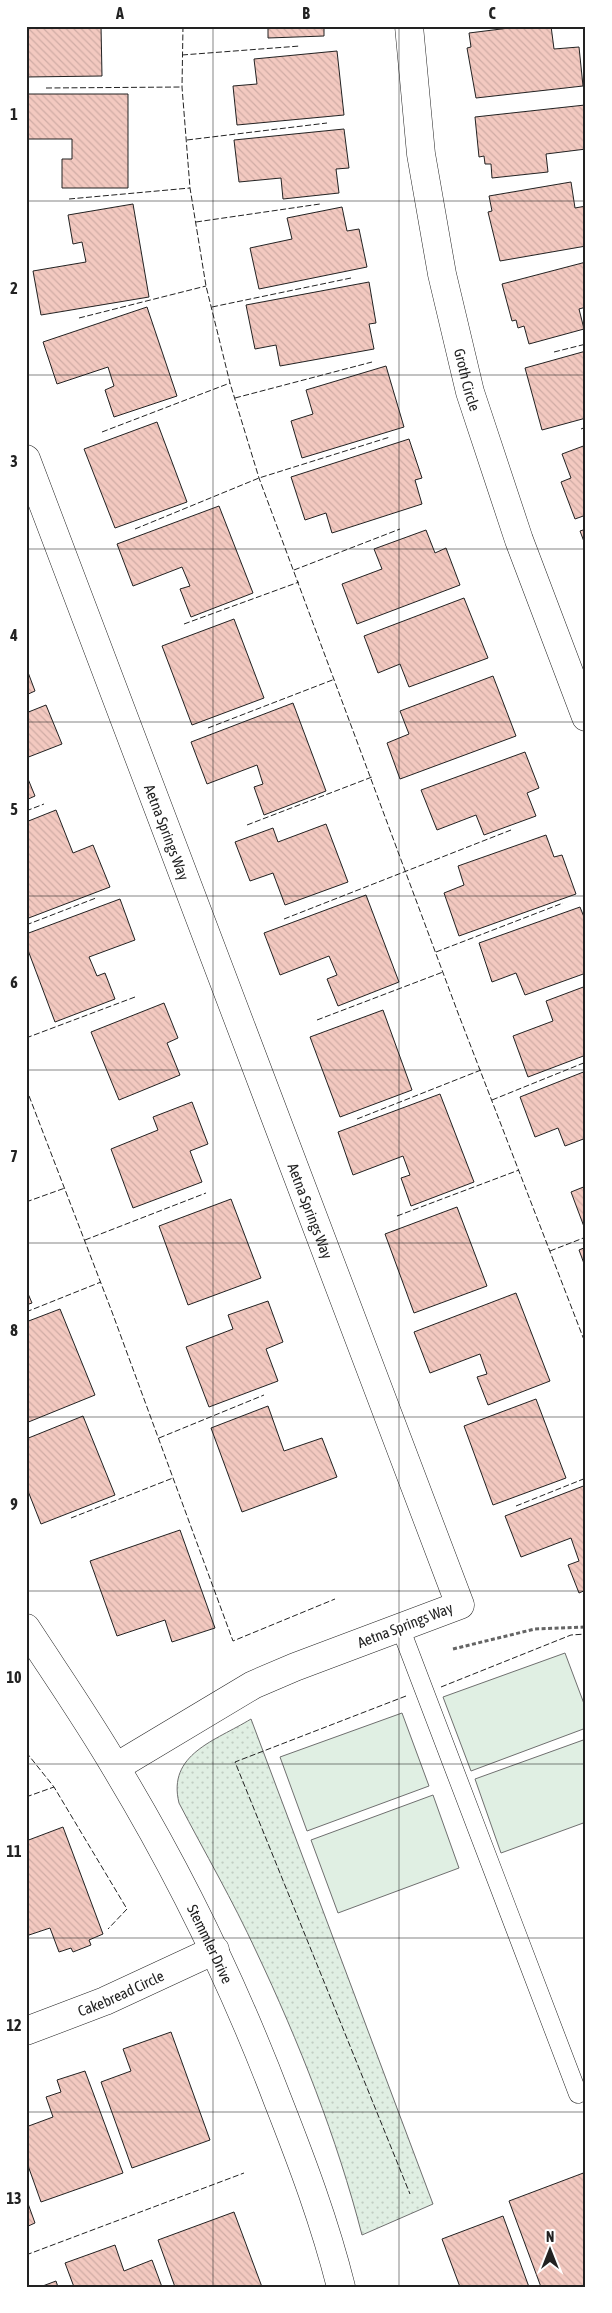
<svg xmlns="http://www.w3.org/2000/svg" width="612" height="2313" viewBox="0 0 612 2313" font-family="'Asap Condensed',sans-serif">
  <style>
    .grass { fill: url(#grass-dots); stroke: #6f6f6f }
    .pitch { fill: #e0efe3; stroke: #6f6f6f }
    .building { fill: url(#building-back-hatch); stroke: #222 }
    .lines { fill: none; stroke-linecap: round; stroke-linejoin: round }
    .lane-casing { stroke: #222; stroke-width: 19 }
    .street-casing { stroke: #222; stroke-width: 29 }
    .path { stroke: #646464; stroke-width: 3; stroke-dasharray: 4 2.5; stroke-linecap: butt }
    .lane { stroke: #fff; stroke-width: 18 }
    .street { stroke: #fff; stroke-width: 28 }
    .fence { stroke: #222; stroke-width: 1; stroke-dasharray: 6 2.5; stroke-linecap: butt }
    .grid { fill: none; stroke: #222; stroke-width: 1; stroke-opacity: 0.55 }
    .labels { text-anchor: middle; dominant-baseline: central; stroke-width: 4; stroke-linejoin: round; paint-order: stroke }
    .street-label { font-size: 15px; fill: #222; stroke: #fff }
    .neatline { fill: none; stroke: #222; stroke-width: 2 }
    .grid-label { font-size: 16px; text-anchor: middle; font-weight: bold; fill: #222 }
  </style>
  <defs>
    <pattern id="grass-dots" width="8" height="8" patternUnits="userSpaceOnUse" patternTransform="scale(1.25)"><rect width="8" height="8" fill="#e0efe3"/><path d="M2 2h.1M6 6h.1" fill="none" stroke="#c0cdc2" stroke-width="1.8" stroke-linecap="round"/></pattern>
    <pattern id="building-back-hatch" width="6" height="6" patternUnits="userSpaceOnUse" patternTransform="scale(1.25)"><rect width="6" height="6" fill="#f3c9c0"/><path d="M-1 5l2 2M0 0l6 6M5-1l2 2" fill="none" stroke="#d0aca5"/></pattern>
  </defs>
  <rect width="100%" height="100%" fill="#fff"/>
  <path class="grass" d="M251,1719l182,485 -71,31c-25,-97 -63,-193 -106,-284 -23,-50 -51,-98 -77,-148 -12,-49 36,-62 72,-84z"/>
  <g class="pitch">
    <polygon points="565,1653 586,1709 586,1728 471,1771 443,1697"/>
    <polygon points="402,1713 429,1786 307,1831 280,1757"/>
    <polygon points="586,1739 586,1822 501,1853 475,1779"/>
    <polygon points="433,1795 459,1868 338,1913 311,1840"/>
  </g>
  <g class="building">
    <polygon points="26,26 101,26 102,76 26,77"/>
    <polygon points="268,26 324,26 324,36 268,38"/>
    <polygon points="525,26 551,26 554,49 579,47 583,86 476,98 467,48 471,47 469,33"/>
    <polygon points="337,51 344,115 237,125 233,86 257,84 254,59"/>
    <polygon points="26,94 128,94 128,188 62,188 62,159 72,159 72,139 26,139"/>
    <polygon points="585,105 586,149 546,154 548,172 492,178 491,164 485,164 484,156 479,157 475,117"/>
    <polygon points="344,129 349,168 336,169 339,193 283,199 281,178 239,182 234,140"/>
    <polygon points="571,182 575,208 586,206 586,246 500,261 488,212 492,211 489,196"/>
    <polygon points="133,204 149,297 41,315 33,271 86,262 82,242 73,244 68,215"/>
    <polygon points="342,207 347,231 359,229 367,267 259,289 250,248 292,239 287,218"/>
    <polygon points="586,262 586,307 579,309 584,329 529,344 524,326 518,328 516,320 512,321 502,284"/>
    <polygon points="369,282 376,323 369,324 374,349 280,366 276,345 255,349 246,305"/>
    <polygon points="147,307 177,396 114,417 105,390 114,386 108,367 57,384 43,342"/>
    <polygon points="586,351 586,418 542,430 525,368"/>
    <polygon points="386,366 404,427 302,458 291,421 313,414 306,390"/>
    <polygon points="157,422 187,502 115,528 84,449"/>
    <polygon points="409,439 422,478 415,480 422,504 332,533 326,513 305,520 291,477"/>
    <polygon points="586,445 586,515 575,519 561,482 571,478 562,454"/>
    <polygon points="219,506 253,593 191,617 180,589 190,586 182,567 133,586 117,544"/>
    <polygon points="586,529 586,547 580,531"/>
    <polygon points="426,530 435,553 446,548 460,585 357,624 342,584 382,569 374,549"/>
    <polygon points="464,598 488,658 409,687 400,664 378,673 364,636"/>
    <polygon points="234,619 264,698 192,725 162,646"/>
    <polygon points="26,667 35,691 26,695"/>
    <polygon points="493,676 516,736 400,779 387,743 409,734 400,711"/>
    <polygon points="293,703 326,791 264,815 254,787 263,784 257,765 207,784 191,742"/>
    <polygon points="46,705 62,744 26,758 26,713"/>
    <polygon points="525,752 539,788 527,793 536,816 484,835 476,815 437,830 421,790"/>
    <polygon points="26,774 35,796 26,800"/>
    <polygon points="56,810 73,853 93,845 110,887 26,919 26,822"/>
    <polygon points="326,824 348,882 285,905 273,873 250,881 235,842 273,828 278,842"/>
    <polygon points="546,835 554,857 562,855 576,894 459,936 444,893 464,885 458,866"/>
    <polygon points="366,895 399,982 338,1006 327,979 337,975 329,956 280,975 264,933"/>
    <polygon points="120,899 135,940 89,957 97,976 105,973 115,999 55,1022 26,945 26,934"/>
    <polygon points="580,907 586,922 586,973 525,995 516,973 492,982 479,943"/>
    <polygon points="586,986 586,1055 528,1077 513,1036 553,1021 546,1001"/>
    <polygon points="164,1003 178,1038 167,1043 180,1075 119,1100 91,1032"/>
    <polygon points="383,1010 412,1090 340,1117 310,1037"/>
    <polygon points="586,1071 586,1138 565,1146 558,1128 535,1137 520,1097"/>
    <polygon points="440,1094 474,1182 411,1206 401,1178 410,1175 403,1156 353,1175 338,1132"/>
    <polygon points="192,1102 208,1144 190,1151 202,1182 133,1208 111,1149 158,1130 153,1117"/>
    <polygon points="586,1186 586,1232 571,1192"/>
    <polygon points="231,1199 261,1278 188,1305 159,1226"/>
    <polygon points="457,1207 487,1286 414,1313 385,1234"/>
    <polygon points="586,1247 586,1269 579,1250"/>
    <polygon points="26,1289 32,1303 26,1305"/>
    <polygon points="516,1293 550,1381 488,1405 477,1377 487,1374 480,1354 430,1373 414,1332"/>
    <polygon points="268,1301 283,1342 266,1349 278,1381 209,1407 186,1347 233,1329 228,1315"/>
    <polygon points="60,1309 95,1395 26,1423 26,1322"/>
    <polygon points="536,1399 566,1478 493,1505 464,1426"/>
    <polygon points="268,1406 284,1451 322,1438 337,1477 242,1512 211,1428"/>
    <polygon points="83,1416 115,1495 41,1524 26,1486 26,1439"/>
    <polygon points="586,1485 586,1590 579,1593 568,1565 579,1561 571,1538 521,1557 505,1516"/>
    <polygon points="180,1530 215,1628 172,1642 165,1620 117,1636 90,1561"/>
    <polygon points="63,1827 103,1934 89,1940 91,1945 73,1952 71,1948 59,1952 50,1928 26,1936 26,1841"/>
    <polygon points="171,2032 210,2140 132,2168 101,2082 131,2071 123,2049"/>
    <polygon points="85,2071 123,2173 41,2202 26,2160 26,2127 53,2117 46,2097 61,2092 57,2080"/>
    <polygon points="586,2172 586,2287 541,2287 509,2201"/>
    <polygon points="26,2198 35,2223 26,2227"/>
    <polygon points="234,2212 262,2287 175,2287 158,2240"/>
    <polygon points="503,2216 529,2287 460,2287 442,2239"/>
    <polygon points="115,2245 124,2271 152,2260 162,2287 74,2287 65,2263"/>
    <polygon points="56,2281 58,2287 40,2287"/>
  </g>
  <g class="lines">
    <g class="lane-casing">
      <polyline id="lane" points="400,1627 578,2094"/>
    </g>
    <g class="street-casing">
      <g id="street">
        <path id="s1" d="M409,26l12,128 21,120 28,118 49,148 67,177"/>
        <path id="s2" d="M26,459l434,1146 -165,62 -42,18 -137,82"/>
        <path id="s3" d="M26,1628c30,46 62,92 90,140 64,106 118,217 162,333 24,61 47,122 63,186"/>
        <path id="s4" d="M26,2031l79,-30 110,-51"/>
      </g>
    </g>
    <polyline class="path" points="453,1649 535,1629 586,1627"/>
    <use href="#lane" class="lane"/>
    <use href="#street" class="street"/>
    <g class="fence">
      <polyline points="183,26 182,87 190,188 206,286 230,383 259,478 458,1013 586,1345"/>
      <polyline points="182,55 300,46"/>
      <polyline points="46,88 182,87"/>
      <polyline points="187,140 327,123"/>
      <polyline points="69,199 190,188"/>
      <polyline points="196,222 320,204"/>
      <polyline points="212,307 351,278"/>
      <polyline points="79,318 206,286"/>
      <polyline points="554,352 586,344"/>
      <polyline points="235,398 372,362"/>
      <polyline points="581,429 586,427"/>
      <polyline points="102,432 230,383"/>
      <polyline points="135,529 259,478 390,437"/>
      <polyline points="294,570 400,529"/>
      <polyline points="184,624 299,582"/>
      <polyline points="208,728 335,679"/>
      <polyline points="26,811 44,804"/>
      <polyline points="247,825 372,777"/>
      <polyline points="284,919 511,830"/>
      <polyline points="26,925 96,898"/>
      <polyline points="436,952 563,903"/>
      <polyline points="317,1020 443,972"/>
      <polyline points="26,1038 135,997"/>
      <polyline points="26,1088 112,1312 233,1641 335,1599"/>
      <polyline points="492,1100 586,1062"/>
      <polyline points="357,1119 481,1070"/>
      <polyline points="26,1202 65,1188"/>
      <polyline points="397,1216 519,1170"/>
      <polyline points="85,1240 206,1193"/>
      <polyline points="550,1251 586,1237"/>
      <polyline points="26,1312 101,1282"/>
      <polyline points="159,1438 264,1395"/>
      <polyline points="516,1506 586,1478"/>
      <polyline points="71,1518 173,1478"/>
      <polyline points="441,1687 571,1635 586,1634"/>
      <polyline points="406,1696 235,1762 410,2194"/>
      <polyline points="26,1752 54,1787 127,1909 108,1929"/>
      <polyline points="26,1797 54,1787"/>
      <polyline points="26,2255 244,2173"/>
    </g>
  </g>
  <path class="grid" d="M213,26v2261M399,26v2261M26,201h560M26,375h560M26,549h560M26,722h560M26,896h560M26,1070h560M26,1243h560M26,1417h560M26,1591h560M26,1764h560M26,1938h560M26,2112h560"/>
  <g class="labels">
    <g class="street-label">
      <text stroke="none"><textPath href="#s1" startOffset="359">Groth Circle</textPath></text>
      <text stroke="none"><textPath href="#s2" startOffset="399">Aetna Springs Way</textPath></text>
      <text stroke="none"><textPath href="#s2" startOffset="804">Aetna Springs Way</textPath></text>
      <text transform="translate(405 1625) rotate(-21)">Aetna Springs Way</text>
      <text stroke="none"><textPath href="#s3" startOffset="366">Stemmler Drive</textPath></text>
      <text stroke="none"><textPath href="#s4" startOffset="102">Cakebread Circle</textPath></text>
    </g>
  </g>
  <rect width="612" height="2313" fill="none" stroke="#ffffff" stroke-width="55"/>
  <g transform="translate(550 2250)" stroke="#ffffff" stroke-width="4" paint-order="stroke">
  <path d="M0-4L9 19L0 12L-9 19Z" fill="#222222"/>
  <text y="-8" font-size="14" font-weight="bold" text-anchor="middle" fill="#222222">N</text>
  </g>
  <rect x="28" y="28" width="556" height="2258" class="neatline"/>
  <g class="grid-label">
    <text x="120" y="19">A</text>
    <text x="306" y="19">B</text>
    <text x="492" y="19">C</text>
    <text x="14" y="120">1</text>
    <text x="14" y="294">2</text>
    <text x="14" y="467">3</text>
    <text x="14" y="641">4</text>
    <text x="14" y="815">5</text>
    <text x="14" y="988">6</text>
    <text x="14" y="1162">7</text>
    <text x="14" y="1336">8</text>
    <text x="14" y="1510">9</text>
    <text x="14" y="1683">10</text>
    <text x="14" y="1857">11</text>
    <text x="14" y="2031">12</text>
    <text x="14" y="2204">13</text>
  </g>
</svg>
